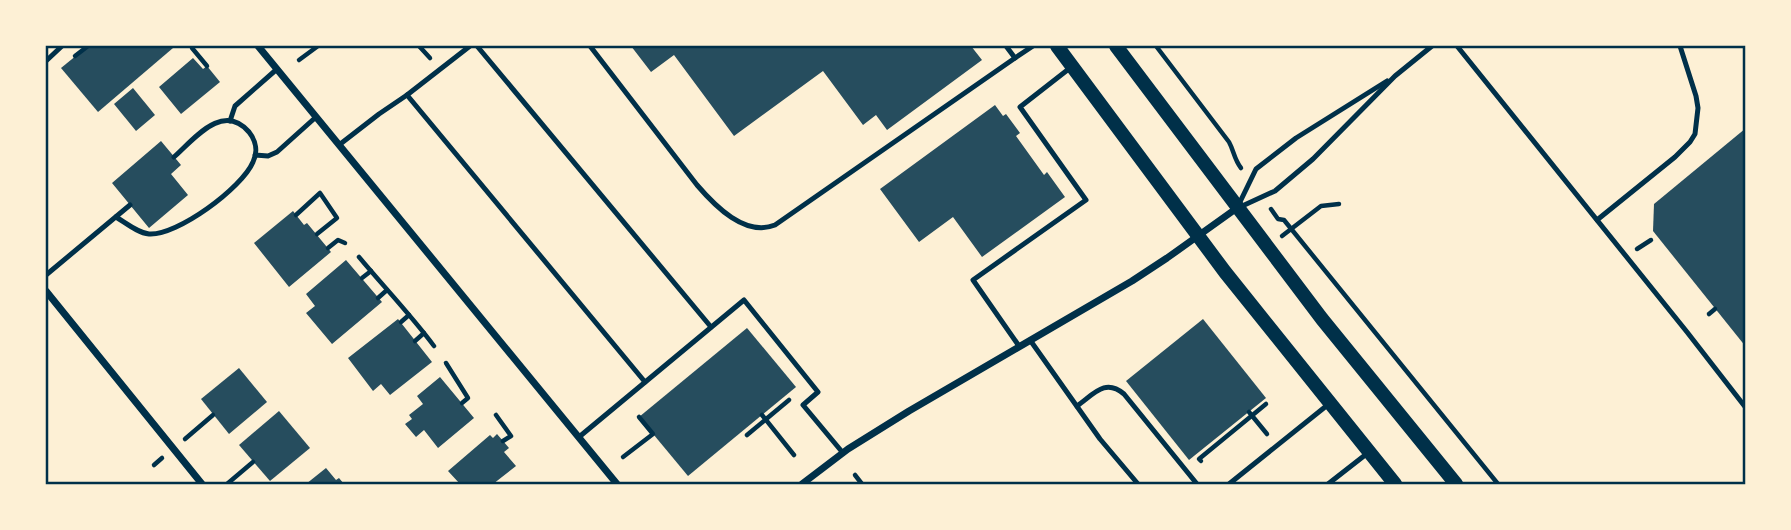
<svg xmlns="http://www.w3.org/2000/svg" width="1791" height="530" viewBox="0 0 1791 530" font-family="'DM Sans',sans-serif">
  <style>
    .building { fill: #264d5e }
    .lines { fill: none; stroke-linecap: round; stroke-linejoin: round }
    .path { stroke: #003049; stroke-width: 4.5 }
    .service { stroke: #003049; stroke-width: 5 }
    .minor { stroke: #003049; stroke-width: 7 }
    .secondary { stroke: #003049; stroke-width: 14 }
    .neatline { fill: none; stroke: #003049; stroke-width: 2.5 }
  </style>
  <rect width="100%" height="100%" fill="#fdf0d5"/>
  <g class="building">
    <polygon points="88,46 171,46 173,48 98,112 61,68"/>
    <polygon points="631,46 971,46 982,60 887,130 876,115 863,125 823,71 734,136 674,55 651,72"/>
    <polygon points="193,58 203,69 207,66 220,82 181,114 159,87"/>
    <polygon points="133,88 155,115 136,131 114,104"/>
    <polygon points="995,105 1003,116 1006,114 1020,133 1016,136 1044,175 1047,172 1065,197 982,257 953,217 919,242 880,189"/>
    <polygon points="1746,128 1746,347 1653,231 1654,204"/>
    <polygon points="161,141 181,165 171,174 188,195 149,228 112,183"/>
    <polygon points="293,211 304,225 307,223 331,252 289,287 254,243"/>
    <polygon points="346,260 382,302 332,344 306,313 315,306 306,294"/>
    <polygon points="398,319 432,362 390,395 381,384 373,391 348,358"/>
    <polygon points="1203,319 1266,398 1189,460 1126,381"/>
    <polygon points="747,328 796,387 688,476 639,417"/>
    <polygon points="239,368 267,402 229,434 201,399"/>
    <polygon points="440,377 474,418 438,448 424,430 416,437 405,424 412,419 409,415 423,404 417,396"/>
    <polygon points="279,411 310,448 270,481 239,445"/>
    <polygon points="497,434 509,448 504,452 516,466 493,484 460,484 448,471 490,435 493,438"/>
    <polygon points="326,468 336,480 339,478 344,484 306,484"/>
  </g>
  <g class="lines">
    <g class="path">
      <polyline points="419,46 430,58"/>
      <path d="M1156,46l73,96c5,9 5,17 12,26"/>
      <polyline points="192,48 207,66"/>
      <polyline points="75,56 88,46"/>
      <polyline points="299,60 318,46"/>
      <polyline points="1271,209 1278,219 1284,220 1498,484"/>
      <polyline points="296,215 320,193 337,218 317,234"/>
      <polyline points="1282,236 1321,206 1339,204"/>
      <polyline points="328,248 338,240 345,243"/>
      <polyline points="1637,249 1651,240"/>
      <path d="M359,257c25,30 52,58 75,89"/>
      <polyline points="362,278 371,271"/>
      <polyline points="378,298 387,290"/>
      <polyline points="1709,314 1715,309"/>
      <polyline points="401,322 409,315"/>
      <polyline points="415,341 424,333"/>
      <polyline points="446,363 468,398 462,403"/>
      <polyline points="1249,412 1267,434"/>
      <polyline points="496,415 511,436 503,441"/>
      <polyline points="762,415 794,455"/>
      <polyline points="747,435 789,400"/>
      <polyline points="185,439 213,415"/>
      <polyline points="623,457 653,434 639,417"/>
      <polyline points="1201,461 1199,459 1266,404"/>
      <polyline points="154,465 162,458"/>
      <polyline points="855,475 862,484"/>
      <polyline points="227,484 253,462"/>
    </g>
    <g class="service">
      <polyline points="470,46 407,95 645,382"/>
      <polyline points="477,46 711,327"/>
      <path d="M590,46l107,139c18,21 48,52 78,40l240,-167"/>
      <polyline points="1006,46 1015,58 1033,46"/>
      <polyline points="1457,46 1687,332 1746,408"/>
      <polyline points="46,61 62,46"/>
      <polyline points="230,121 235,106 277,69"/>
      <polyline points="339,145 379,114 407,95"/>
      <polyline points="255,155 268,156 277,152 316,117"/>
      <polyline points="1239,204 1256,169 1296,138 1387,81"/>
      <polyline points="1240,207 1275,191 1313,159 1395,76 1432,46"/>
      <path d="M116,217c10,6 22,16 33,17 28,2 93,-46 104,-72 5,-10 3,-21 -4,-30 -26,-30 -54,6 -75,25"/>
      <polyline points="1597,220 1675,157 1690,142 1695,134 1698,108 1696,96 1680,46"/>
      <polyline points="46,275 130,205"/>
      <polyline points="1030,340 1100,439 1138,484"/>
      <polyline points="1019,346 973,280 1086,200 1020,107 1070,68"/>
      <path d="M1077,406c17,-12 28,-28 47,-12l73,90"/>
      <polyline points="579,437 744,300 818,392 803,405 843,453"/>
      <polyline points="1229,484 1330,403"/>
      <polyline points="1328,484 1369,452"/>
    </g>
    <g class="minor">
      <polyline points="258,46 617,484"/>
      <polyline points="46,291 202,484"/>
      <polyline points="802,484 848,449 909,411 1132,281 1167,258 1237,208"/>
    </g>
    <g class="secondary">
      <polyline points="1057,46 1225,272 1395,484"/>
      <polyline points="1116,46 1322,319 1456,484"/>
    </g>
  </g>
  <rect width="1791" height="530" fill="none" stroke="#fdf0d5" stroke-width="94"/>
  <rect x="47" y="47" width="1697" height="436" class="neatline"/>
</svg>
